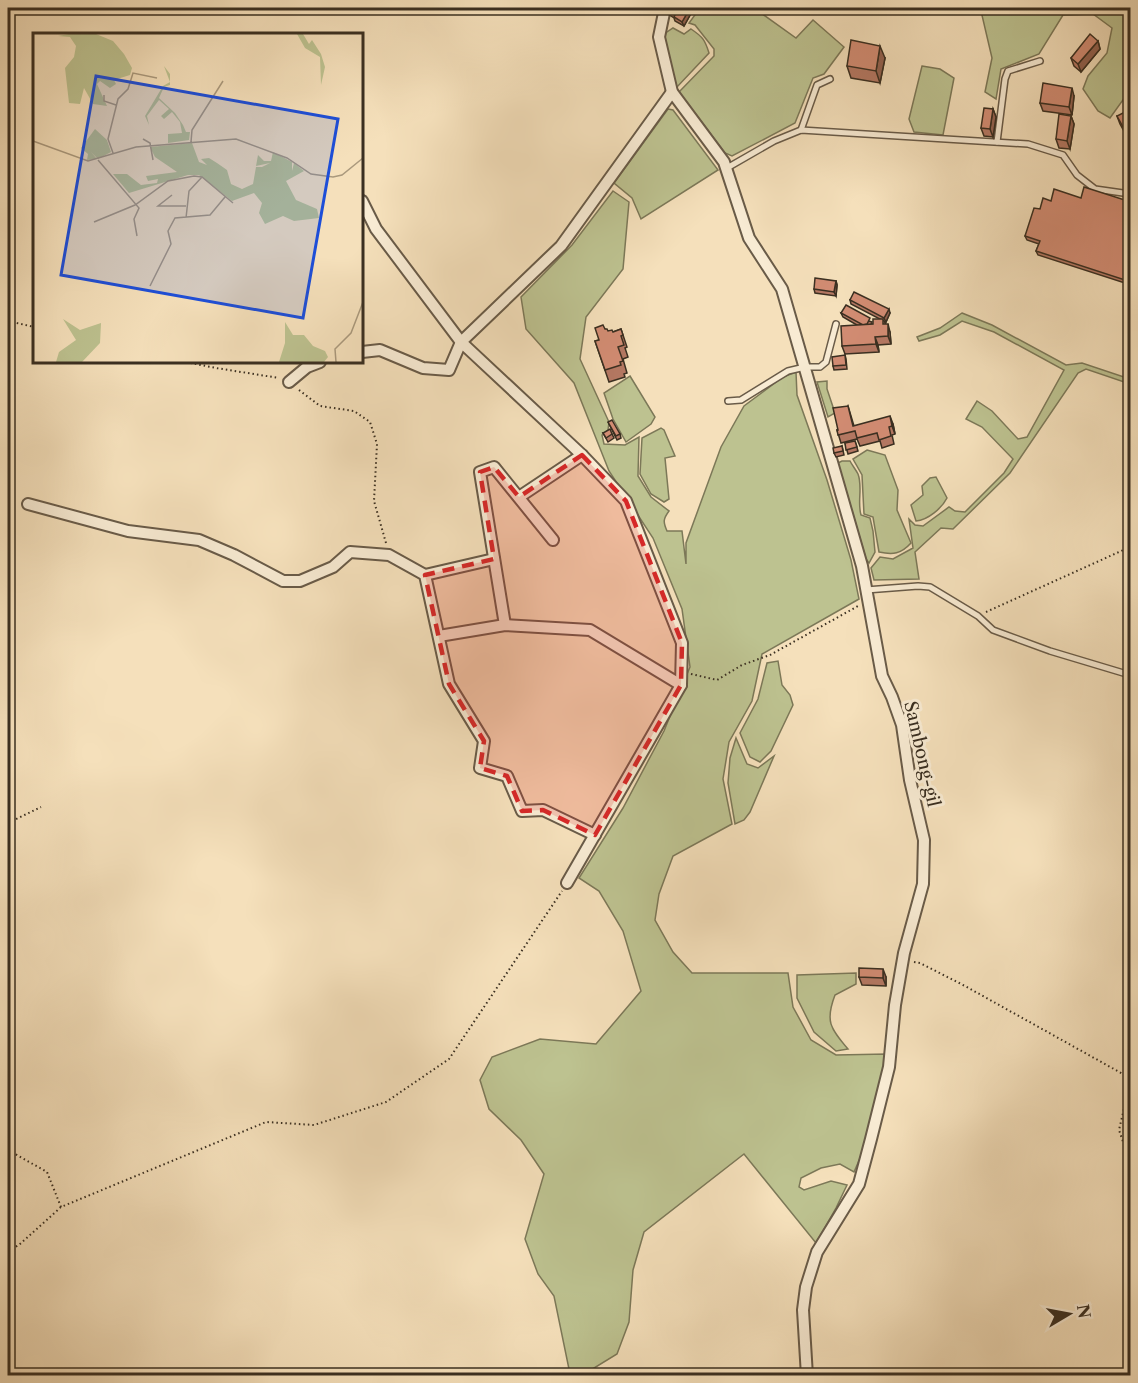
<svg xmlns="http://www.w3.org/2000/svg" width="1138" height="1383" viewBox="0 0 1138 1383" font-family="'Libre Caslon Text',serif">
  <style>
    .green { fill: #bdc290; stroke: #7c7858; stroke-width: 1.5 }
    .lines { fill: none; stroke-linecap: round; stroke-linejoin: round }
    .service-casing { stroke: #695b48; stroke-width: 8 }
    .minor-casing { stroke: #695b48; stroke-width: 14 }
    .path { stroke: #3a2f21; stroke-width: 2; stroke-dasharray: 1.5 3; stroke-linecap: butt }
    .service { stroke: #f8ebd3; stroke-width: 5 }
    .minor { stroke: #f8ebd3; stroke-width: 10 }
    .wall { fill: #b57863; stroke: #3a2f21; stroke-width: 1.5 }
    .shaded-wall { fill: #936250; stroke: #3a2f21; stroke-width: 1.5 }
    .building { fill: #d28c73; stroke: #3a2f21; stroke-width: 1.5 }
    .marked { fill: #d62828; fill-opacity: 0.2; stroke: #d62828; stroke-width: 4.5; stroke-dasharray: 12 8; stroke-linejoin: round }
    .labels { text-anchor: middle; dominant-baseline: central; stroke-width: 6; stroke-linejoin: round; paint-order: stroke }
    .street-label { font-size: 18px; fill: #3a2f21; stroke: #f8ebd3 }
    .inset-road { fill: none; stroke: #aa997d; stroke-width: 1.5 }
    .view { fill: #1d4ed8; fill-opacity: 0.15; stroke: #1d4ed8; stroke-width: 3 }
    .inset-edge { fill: none; stroke: #3a2f21; stroke-width: 3 }
  </style>
  <rect width="100%" height="100%" fill="#f5e0bb"/>
  <filter id="stains"><feTurbulence type="fractalNoise" baseFrequency=".00333" numOctaves="4"/><feColorMatrix values="0 0 0 0 .2 0 0 0 0 .09 0 0 0 0 .02 0 0 0 .5 -.17"/></filter>
  <radialGradient id="worn" r=".72"><stop offset=".6" stop-color="#630" stop-opacity="0"/><stop offset="1" stop-color="#630" stop-opacity=".3"/></radialGradient>
  <g class="green">
    <polygon points="700,8 754,8 796,38 813,20 844,47 824,74 813,78 795,123 732,156 725,153 679,92 714,56 714,49 695,25 689,23"/>
    <polygon points="984,8 1130,8 1130,101 1125,97 1110,118 1098,111 1083,89 1088,76 1107,53 1112,28 1093,14 1063,15 1039,54 1001,69 996,99 985,92 992,58 981,11"/>
    <path d="M673,28l11,6 7,-5c12,8 14,11 18,24l-32,34 -3,-3 -10,-50z"/>
    <polygon points="922,66 940,69 954,78 943,135 914,132 909,119"/>
    <polygon points="668,109 673,110 718,170 641,219 632,198 614,183"/>
    <path d="M613,191l16,11 -6,67 -37,48 -6,42 29,63 -1,8 -6,5 2,9 21,1 14,-8 -1,39 13,21 18,14c-6,8 -6,11 -2,20h15l4,33v-21l35,-96 23,-41 39,-29 13,-5 1,23 30,85 24,80 8,39 -97,55 -10,47 -23,41 -6,37 9,45 -59,32 -14,38 -4,26 18,32 19,21h96l5,34 18,33 25,15 51,-1 -26,102 -7,16 -14,-8 -19,4 -20,10 -2,9 5,3 27,-9 16,4 -11,23 -20,35 -72,-89 -100,78 -11,38 -4,52 -12,32 -31,19 -16,1 -16,-78 -16,-22 -13,-35 19,-65 -23,-34 -32,-31 -9,-29 12,-23 48,-18 56,5 45,-53 -18,-60 -24,-40 -20,-13 44,-70 41,-77 26,-64 -8,-58 -29,-71 -44,-67 -35,-88 -48,-54 -5,-32 51,-52z"/>
    <polygon points="962,313 992,325 1066,365 1082,363 1130,379 1130,384 1086,369 1078,373 1010,473 953,529 941,528 915,552 919,579 874,580 871,568 880,557 893,559 913,548 909,519 915,525 923,526 949,507 955,511 965,512 1004,473 1013,459 982,427 966,419 977,401 992,411 1018,439 1027,437 1064,370 994,332 962,321 940,335 919,341 917,337 940,328"/>
    <polygon points="630,376 655,417 651,424 626,442 613,419 604,393"/>
    <polygon points="827,381 827,389 835,413 828,417 817,382"/>
    <polygon points="661,428 664,430 675,456 665,458 669,499 664,502 651,494 640,474 642,438"/>
    <path d="M867,450l18,5 13,35 -1,20 14,33c-10,11 -18,12 -32,9l-6,-35 -9,-3 -2,-39 -9,-16z"/>
    <path d="M842,461h8c2,4 6,9 8,13 5,13 -1,28 3,41l9,3 3,13 2,21 -6,11 -3,-4 -28,-96z"/>
    <path d="M936,477l11,21c-5,10 -19,22 -31,23l-5,-16 12,-10 -1,-9 8,-8z"/>
    <polygon points="778,661 782,685 790,695 793,705 771,751 760,762 750,757 740,733 758,699 767,663"/>
    <polygon points="736,738 747,764 758,768 774,756 750,812 744,820 735,824 728,783 730,758"/>
    <path d="M856,973v11l-21,11c-10,26 -5,33 13,54l-12,2 -22,-19 -17,-34v-23z"/>
  </g>
  <g class="lines">
    <g class="service-casing">
      <g id="service">
        <polyline points="801,130 817,85 830,79"/>
        <polyline points="997,142 1005,79 1008,71 1040,61"/>
        <polyline points="727,168 774,141 801,130 1028,144 1063,155 1077,175 1095,189 1130,194"/>
        <polyline points="728,401 741,400 788,371 805,367 820,367 826,362 836,324"/>
        <polyline points="866,590 918,586 930,587 978,616 993,630 1050,651 1130,675"/>
      </g>
    </g>
    <g class="minor-casing">
      <g id="minor">
        <polyline points="665,8 659,37 672,92 724,162 749,238 782,289 862,566 882,676 892,697 902,725 910,780 924,840 923,884 904,953 895,1005 889,1067 871,1139 859,1184 817,1252 806,1287 803,1310 807,1376"/>
        <polyline points="362,201 376,229 461,342 582,455 626,501 682,643 681,685 567,883"/>
        <polyline points="362,352 380,350 423,368 449,370 461,342 561,246 672,92"/>
        <polyline points="289,382 307,367 320,362"/>
        <polyline points="519,497 582,455"/>
        <polyline points="28,504 128,531 199,540 234,555 283,581 300,581 333,567 350,552 389,555 425,575 449,684 484,741 480,768 507,776 522,811 543,810 595,835"/>
        <polyline points="425,575 494,559"/>
        <polyline points="505,625 480,472 494,467 553,540"/>
        <polyline points="439,636 505,625 590,630 681,685"/>
      </g>
    </g>
    <g class="path">
      <polyline points="8,321 34,327"/>
      <polyline points="186,362 216,368 279,378"/>
      <polyline points="299,390 320,406 354,411 370,422 377,444 374,501 386,543"/>
      <polyline points="986,612 1130,547"/>
      <polyline points="691,674 717,680 742,665 770,655 858,606"/>
      <polyline points="8,823 41,807"/>
      <polyline points="914,962 920,963 965,986 1130,1078"/>
      <polyline points="1130,1083 1119,1130 1130,1162"/>
      <polyline points="8,1150 47,1172 61,1207"/>
      <polyline points="8,1251 19,1245 61,1207 266,1122 314,1125 386,1102 449,1059 562,891"/>
      <polyline points="8,1369 17,1376"/>
    </g>
    <use href="#service" class="service"/>
    <use href="#minor" class="minor"/>
  </g>
  <g class="wall">
    <polygon points="668,8 694,8 684,26 675,21 674,18 668,14 666,10"/>
    <polygon points="1098,41 1100,49 1081,72 1074,66 1071,58"/>
    <polygon points="885,58 880,83 851,78 847,66"/>
    <polygon points="1074,96 1072,115 1043,111 1040,103"/>
    <polygon points="993,109 996,117 993,137 984,136 981,128"/>
    <polygon points="1071,116 1074,124 1070,149 1059,148 1056,139"/>
    <polygon points="1117,116 1131,117 1131,141 1130,142 1120,124"/>
    <polygon points="1131,167 1131,188 1127,187 1125,183"/>
    <polygon points="1081,198 1131,202 1131,285 1038,255 1036,251 1039,244 1027,240 1025,236 1040,209 1051,201"/>
    <polygon points="836,281 837,285 836,296 815,293 814,289"/>
    <polygon points="850,300 890,313 886,322 884,321 890,332 891,344 878,345 879,352 845,354 842,346 857,325 843,317 841,313 872,322 871,324 873,324 880,319 851,304"/>
    <polygon points="605,329 608,331 613,332 621,329 627,347 625,348 628,357 623,359 627,373 624,374 625,377 609,382 595,341 599,340"/>
    <polygon points="845,355 846,359 847,369 834,370 833,366"/>
    <polygon points="848,406 854,426 893,424 895,434 892,435 894,444 882,448 880,441 860,446 857,439 841,443 837,430 838,430"/>
    <polygon points="608,422 620,434 621,438 617,440"/>
    <polygon points="603,433 612,434 614,438 608,442"/>
    <polygon points="855,441 858,451 848,454 845,443"/>
    <polygon points="842,446 844,455 836,457 834,453"/>
    <polygon points="859,977 886,977 886,986 862,985"/>
  </g>
  <g class="shaded-wall">
    <polygon points="690,8 694,8 684,26 682,22"/>
    <polygon points="1098,41 1100,49 1081,72 1078,64"/>
    <polygon points="880,46 885,58 880,83 876,71"/>
    <polygon points="1072,88 1074,96 1072,115 1069,107"/>
    <polygon points="993,109 996,117 993,137 990,129"/>
    <polygon points="1071,116 1074,124 1070,149 1067,141"/>
    <polygon points="836,281 837,285 836,296 834,292"/>
    <polygon points="889,309 890,313 886,322 884,318"/>
    <polygon points="888,324 890,332 891,344 888,336"/>
    <polygon points="875,337 878,345 879,352 876,344"/>
    <polygon points="890,416 893,424 895,434 892,426"/>
    <polygon points="883,969 886,977 886,986 883,978"/>
  </g>
  <g class="building">
    <polygon points="668,8 690,8 682,22 674,17 675,15 666,10"/>
    <polygon points="1090,34 1098,41 1078,64 1071,58"/>
    <polygon points="851,40 880,46 876,71 847,66"/>
    <polygon points="1043,83 1072,88 1069,107 1040,103"/>
    <polygon points="984,108 993,109 990,129 981,128"/>
    <polygon points="1127,111 1131,117 1131,132 1127,134 1117,116"/>
    <polygon points="1059,114 1071,116 1067,141 1056,139"/>
    <polygon points="1127,166 1131,167 1131,184 1125,183"/>
    <polygon points="1084,187 1131,202 1131,282 1036,251 1040,241 1025,236 1034,208 1040,209 1043,198 1051,201 1054,189 1081,198"/>
    <polygon points="815,278 836,281 834,292 814,289"/>
    <polygon points="854,292 889,309 884,318 850,300"/>
    <polygon points="846,305 870,318 867,324 863,325 841,313"/>
    <polygon points="873,319 883,319 883,324 888,324 888,336 875,337 876,344 842,346 841,326 873,324"/>
    <polygon points="603,325 605,329 607,329 608,331 612,330 613,332 621,329 623,335 621,336 624,345 618,347 623,361 620,362 621,365 605,370 595,341 599,340 595,328"/>
    <polygon points="845,355 846,365 833,366 832,357"/>
    <polygon points="848,406 853,426 890,416 892,426 889,427 891,436 879,440 877,433 857,438 855,431 838,435 837,430 838,430 833,408"/>
    <polygon points="612,420 620,434 616,436 608,422"/>
    <polygon points="610,429 612,434 606,438 603,433"/>
    <polygon points="855,441 857,447 846,450 845,443"/>
    <polygon points="842,446 843,451 834,453 833,448"/>
    <polygon points="859,968 883,969 883,978 859,977"/>
  </g>
  <path class="marked" d="M582,455l44,46 56,142 -1,42 -86,150 -52,-25 -21,1 -15,-35 -27,-8 4,-27 -35,-57 -24,-109 69,-16 -14,-87 14,-5 25,30z"/>
  <g class="labels">
    <g class="street-label">
      <text transform="translate(922 754) rotate(77)">Sambong-gil</text>
    </g>
  </g>
  <g transform="translate(33 33)">
    <rect width="330" height="330" fill="#f5e0bb"/>
    <path d="M36,1h27l17,7 11,13 8,14 -2,7 -16,5 2,4 -6,4 -10,-7 -3,3 10,22 -14,-2 -9,-16 -4,16 -11,-1 -4,-35 9,-11 2,-11 -6,-9 -12,-1zM264,1h6l6,10 3,-4 9,14 4,13 -4,18 -1,-28 -15,-9zM131,33l6,8v11l-6,2 -5,11 16,15 8,12 3,7h4l-1,8 -21,3v-9l14,-1 -2,-11 -8,-10 -8,7 -3,-3 8,-7 -10,-9 -12,16 2,9 -4,-9 18,-30 7,-4zM62,96l12,11 4,12 -13,7 -7,-7 6,7 -10,1 1,-6 -7,-6zM159,110l7,19 8,3 -6,-6 8,-1 8,5 10,7 4,14 11,5 11,-5 3,-17h6l8,-4 -14,3 2,-11 6,6h7l2,-9 19,10v9l2,-8 10,8 -18,10 10,19 21,9 2,9 -25,3 -11,-5 -18,8 -6,-11 3,-10 -8,-10 -22,8 -33,-26h-11l-59,18 -16,-19h14l14,11 16,-2 1,-4 -10,2 -2,-5 31,-4 -22,-15 -5,-10zM30,286l17,11 21,-7 -1,20 -18,19h-26l3,-10 17,-12zM252,289l8,13h11l9,11 12,5 3,6 -4,5h-45l6,-19z" fill="#bdc290"/>
    <path class="inset-road" d="M71,62v6l12,4M110,106l7,4 3,17M0,108l55,20 48,-14 100,-8 51,19 24,16 22,3 9,-2 21,-17M158,109l1,-12 31,-49M80,120l-5,-14 10,-40 10,-10 5,-16 24,5M65,127l41,48 -5,11 3,17M139,162l-14,11h28M153,185l3,-27 13,-14M61,189l41,-17 33,-24 26,-5 8,1 31,26M117,253l21,-42 -3,-13 7,-13 35,-3 15,-18M303,329l-1,-13 16,-16 12,-31"/>
    <path class="view" d="M63,43l242,43 -35,199 -242,-43z"/>
    <rect width="330" height="330" class="inset-edge"/>
  </g>
  <rect width="1138" height="1383" fill="none" stroke="#f5e0bb" stroke-width="30"/>
  <rect x="9" y="9" width="1120" height="1365" fill="none" stroke="#3a2f21" stroke-width="3"/>
  <rect x="15" y="15" width="1108" height="1353" fill="none" stroke="#3a2f21" stroke-width="1.5"/>
  <g transform="translate(1069 1314) rotate(80)" stroke="#f8ebd3" stroke-width="4.5" paint-order="stroke">
  <path d="M0-4.5L10 22L0 15L-10 22Z" fill="#3a2f21"/>
  <text y="-9" font-size="16" font-weight="bold" text-anchor="middle" fill="#3a2f21">N</text>
  </g>
  <rect width="100%" height="100%" filter="url(#stains)"/>
  <rect width="100%" height="100%" fill="url(#worn)"/>
</svg>
